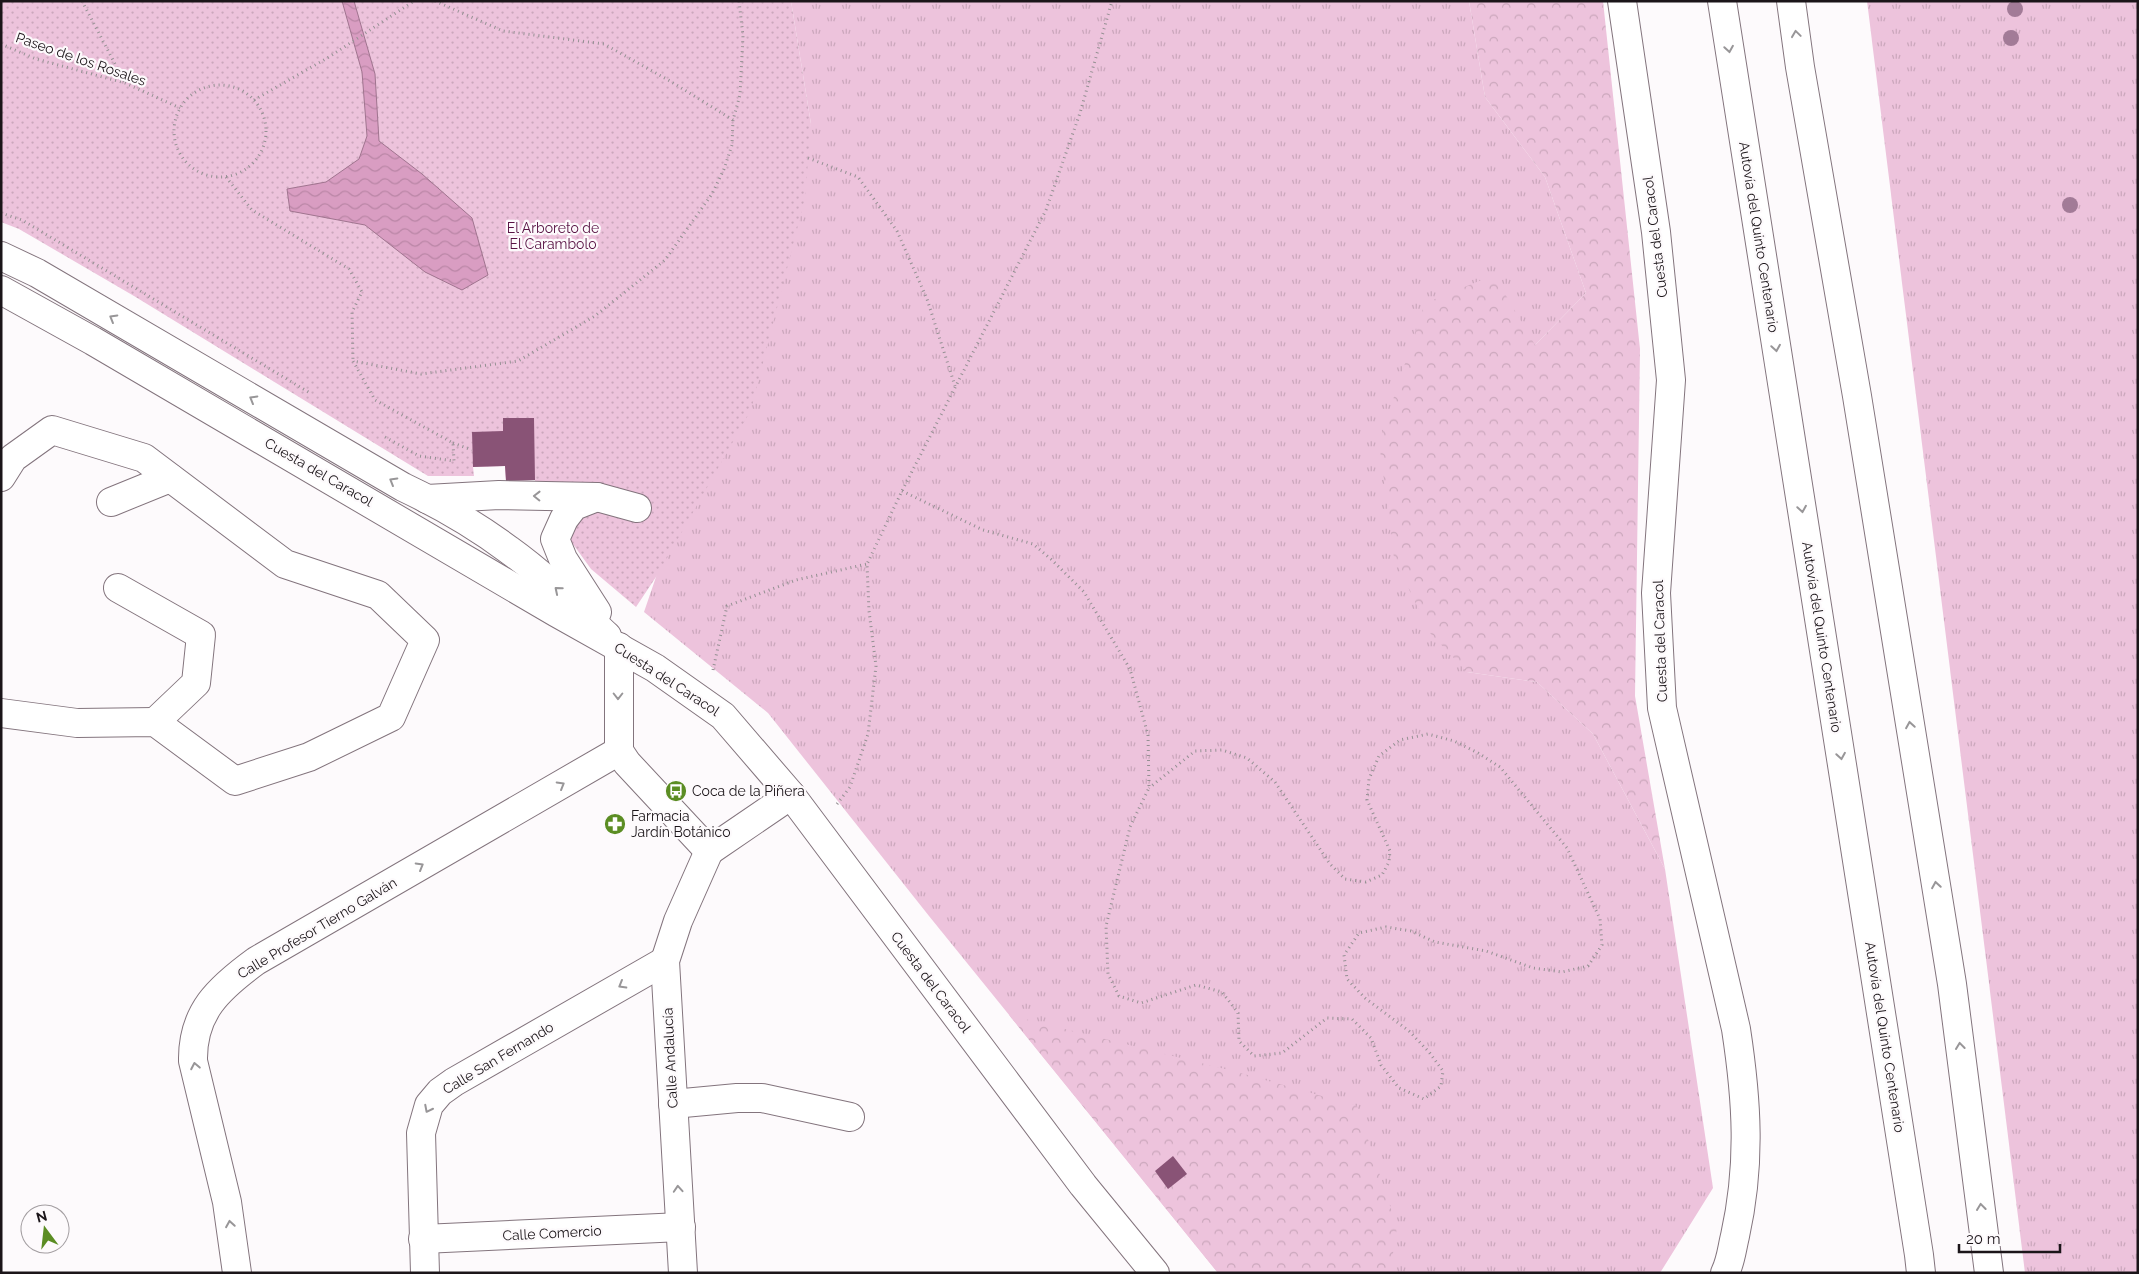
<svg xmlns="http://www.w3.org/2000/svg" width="2139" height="1274" viewBox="0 0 2139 1274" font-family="Raleway,sans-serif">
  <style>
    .grass { fill: url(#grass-tufts) }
    .forest { fill: url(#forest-crowns) }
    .garden { fill: url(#garden-dots) }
    .water { fill: url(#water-waves); stroke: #a0748f }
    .building { fill: #895376 }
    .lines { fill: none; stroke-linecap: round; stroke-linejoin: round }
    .minor-casing { stroke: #83747d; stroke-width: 30 }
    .major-casing { stroke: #83747d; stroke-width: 30 }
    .highway-casing { stroke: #83747d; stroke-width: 30 }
    .path { stroke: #959093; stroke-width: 3; stroke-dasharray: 1 4; stroke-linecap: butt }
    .minor { stroke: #fff; stroke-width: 28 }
    .major { stroke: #fff; stroke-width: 28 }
    .highway { stroke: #fff; stroke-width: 28 }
    .tree { fill: #a27b97 }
    .oneway { stroke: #989698 }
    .labels { text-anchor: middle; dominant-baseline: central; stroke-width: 4.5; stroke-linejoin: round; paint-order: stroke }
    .street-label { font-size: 14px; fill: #1b1519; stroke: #fdfafc }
    .park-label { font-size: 14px; fill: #581344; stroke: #fdfafc }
    .poi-label { font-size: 14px; fill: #1b1519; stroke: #fdfafc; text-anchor: start }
  </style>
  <defs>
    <pattern id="grass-tufts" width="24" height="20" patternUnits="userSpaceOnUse" patternTransform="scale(1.25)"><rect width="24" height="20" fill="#edc3dc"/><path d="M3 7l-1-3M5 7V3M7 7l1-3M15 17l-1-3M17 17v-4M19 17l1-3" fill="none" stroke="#cba7bc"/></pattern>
    <pattern id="forest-crowns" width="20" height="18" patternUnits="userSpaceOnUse" patternTransform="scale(1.25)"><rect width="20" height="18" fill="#edc3dc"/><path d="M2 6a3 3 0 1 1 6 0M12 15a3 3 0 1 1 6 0" fill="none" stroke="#cba7bc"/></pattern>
    <pattern id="garden-dots" width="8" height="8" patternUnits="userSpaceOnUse" patternTransform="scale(1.25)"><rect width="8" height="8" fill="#edc3dc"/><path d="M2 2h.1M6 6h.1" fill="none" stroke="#cba7bc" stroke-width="1.8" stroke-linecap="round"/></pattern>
    <pattern id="water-waves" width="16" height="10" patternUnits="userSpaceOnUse" patternTransform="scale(1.25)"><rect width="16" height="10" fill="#d99dc2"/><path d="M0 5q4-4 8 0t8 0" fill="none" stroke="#ba86a6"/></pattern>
  </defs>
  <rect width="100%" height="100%" fill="#fdfafc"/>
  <g class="grass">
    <polygon points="791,1 1469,1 1485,97 1545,177 1586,293 1535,345 1467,672 1537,682 1593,734 1665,869 1713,1188 1660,1273 1218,1273 929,916 768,713 644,612 811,124"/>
    <polygon points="1867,1 2138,1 2138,1273 2025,1273"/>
  </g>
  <g class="forest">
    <polygon points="1469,1 1603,1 1640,349 1635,696 1665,869 1593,734 1537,682 1467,672 1430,633 1394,558 1379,442 1425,303 1494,275 1535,345 1586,293 1545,177 1485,97"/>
    <polygon points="1009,1015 1237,1072 1357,1106 1397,1227 1390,1273 1218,1273"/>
  </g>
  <path class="garden" d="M1,1h790l20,123 -6,74 -54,212 -93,164 -22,33 -45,-38 -21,-29c4,-21 7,-22 28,-28l-1,-15 -63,-12 1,-5 -29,1 -1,-15 -32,1 1,9h-46l-294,-180 -115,-67 -18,-7z"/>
  <polygon class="water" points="342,1 354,1 375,74 379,141 422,174 472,218 488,275 462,290 425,272 365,225 290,211 287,189 326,182 359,159 367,136 362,72"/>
  <g class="building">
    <polygon points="503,418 534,418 535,480 506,481 505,466 473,467 472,432 503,431"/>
    <polygon points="1173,1156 1187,1174 1168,1189 1155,1171"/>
  </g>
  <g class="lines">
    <g class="minor-casing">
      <g id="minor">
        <path d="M1,256l36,17 366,214c36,17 74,39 106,63 35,25 66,56 98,86"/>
        <polyline points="1,477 13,458 52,430 144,458 285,564 378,595 425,640 391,717 309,757 235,781 155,722 77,723 1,713"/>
        <polyline points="597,497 574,506 564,519 555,539 563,559 597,612"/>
        <polyline points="427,499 499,495 597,497 637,508"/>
        <polyline points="111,502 170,478"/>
        <polyline points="118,588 201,635 196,683 155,722"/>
        <polyline points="619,647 619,751 627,763 709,851"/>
        <polyline points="709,851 791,795"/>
        <polyline points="673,1104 737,1098 762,1098 850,1117"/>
        <polyline points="423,1239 681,1227"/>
        <path d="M237,1273l-10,-71 -34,-141c-1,-49 26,-73 63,-100l363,-210"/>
        <polyline points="425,1273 421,1133 429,1105 440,1092 454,1082 665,961"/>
        <polyline points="683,1273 665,961 678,921 709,851"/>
      </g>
    </g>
    <g class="major-casing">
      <g id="major">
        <path d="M1622,1l34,231 15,148 -15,213 6,115 74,321c11,72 15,135 -1,207 -3,12 -4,25 -10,37"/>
        <polyline points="1,290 93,341 557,613 655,668 723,716 791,795 1083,1185 1155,1273"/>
      </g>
    </g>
    <g class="highway-casing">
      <g id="highway">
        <polyline points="1722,1 1919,1255 1921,1273"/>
        <polyline points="1791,1 1800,67 1857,396 1952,984 1989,1273"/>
      </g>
    </g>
    <g class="path">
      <polyline points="82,1 125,83"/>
      <polyline points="435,1 503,31 604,44 670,81 733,120"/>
      <polyline points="1,44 36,59 125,83 180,108"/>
      <circle cx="220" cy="131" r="46"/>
      <polyline points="254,100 329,57 414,1"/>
      <polyline points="808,158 858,177 897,231 927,299 955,386"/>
      <polyline points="226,177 252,210 349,269 362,292 352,312 353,361"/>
      <polyline points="1,213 22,220 310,393"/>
      <polyline points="385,437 419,456 454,461 453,443 375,400 353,361 421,374 518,361 595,316 665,260 712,194 724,169 732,145 733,120 740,95 743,36 739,1"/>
      <polyline points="453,443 472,450"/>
      <polyline points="902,491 983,530 1033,544 1052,560 1084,592 1130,669 1148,735 1149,788 1130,827 1106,926 1108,974 1119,996 1141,1003 1196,985 1222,992 1238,1013 1239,1041 1254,1056 1282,1053 1327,1018 1352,1019 1371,1038 1381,1065 1399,1088 1424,1099 1441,1086 1443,1071 1429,1052 1409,1031 1365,998 1347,979 1344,955 1359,933 1386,927 1411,931 1435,942 1486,951 1533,968 1562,972 1588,966 1602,945 1600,919 1567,848 1500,767 1478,753 1454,741 1428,734 1400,740 1379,756 1369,779 1367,800 1390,851 1389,862 1382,875 1366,882 1345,879 1330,864 1275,782 1247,758 1222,750 1195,751 1149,788"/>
      <polyline points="713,670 727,606 796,580 867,564"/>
      <polyline points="837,804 850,787 868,734 876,666 869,611 867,564 902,491 1046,210 1080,113 1112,1"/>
    </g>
    <use href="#minor" class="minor"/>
    <use href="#major" class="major"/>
    <use href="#highway" class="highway"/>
  </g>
  <g class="tree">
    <circle cx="2015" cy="9" r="8"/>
    <circle cx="2011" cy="38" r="8"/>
    <circle cx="2070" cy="205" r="8"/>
  </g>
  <defs><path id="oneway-chevron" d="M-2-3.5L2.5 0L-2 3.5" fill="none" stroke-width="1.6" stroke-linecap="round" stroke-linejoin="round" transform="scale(1.25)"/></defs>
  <g class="oneway">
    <use href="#oneway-chevron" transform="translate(1796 34) rotate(-98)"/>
    <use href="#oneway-chevron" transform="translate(1729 49) rotate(81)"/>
    <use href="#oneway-chevron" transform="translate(113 318) rotate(-150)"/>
    <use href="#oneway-chevron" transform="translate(1776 348) rotate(81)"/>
    <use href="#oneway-chevron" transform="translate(253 399) rotate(-150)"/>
    <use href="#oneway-chevron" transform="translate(393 481) rotate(-150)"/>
    <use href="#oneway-chevron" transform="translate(537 496) rotate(-179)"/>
    <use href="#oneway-chevron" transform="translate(1802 509) rotate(81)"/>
    <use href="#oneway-chevron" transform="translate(558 590) rotate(-140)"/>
    <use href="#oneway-chevron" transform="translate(618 696) rotate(90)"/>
    <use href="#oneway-chevron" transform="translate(1910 725) rotate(-99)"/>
    <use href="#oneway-chevron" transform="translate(1841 756) rotate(81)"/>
    <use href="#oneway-chevron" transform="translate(561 785) rotate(-30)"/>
    <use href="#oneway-chevron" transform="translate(420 866) rotate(-30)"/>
    <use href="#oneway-chevron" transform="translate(1936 885) rotate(-99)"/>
    <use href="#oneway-chevron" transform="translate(622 985) rotate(150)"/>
    <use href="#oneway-chevron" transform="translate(1960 1046) rotate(-97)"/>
    <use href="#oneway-chevron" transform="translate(195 1066) rotate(-101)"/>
    <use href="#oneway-chevron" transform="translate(428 1109) rotate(117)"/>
    <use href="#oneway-chevron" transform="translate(678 1189) rotate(-94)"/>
    <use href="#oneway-chevron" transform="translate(1981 1207) rotate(-97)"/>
    <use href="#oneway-chevron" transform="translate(230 1224) rotate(-99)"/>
  </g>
  <defs>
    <g id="bus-disc" transform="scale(1.125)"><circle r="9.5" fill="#5b8d23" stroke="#fdfafc"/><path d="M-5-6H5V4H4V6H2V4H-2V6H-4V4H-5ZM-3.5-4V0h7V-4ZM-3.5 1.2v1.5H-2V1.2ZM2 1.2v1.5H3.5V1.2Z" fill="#fff"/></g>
    <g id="pharmacy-disc" transform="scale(1.125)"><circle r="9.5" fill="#5b8d23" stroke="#fdfafc"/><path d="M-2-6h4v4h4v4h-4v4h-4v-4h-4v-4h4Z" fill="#fff"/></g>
  </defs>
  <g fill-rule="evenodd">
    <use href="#bus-disc" x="676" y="791"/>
    <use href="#pharmacy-disc" x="615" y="824"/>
  </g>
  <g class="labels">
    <g class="street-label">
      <text transform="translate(81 59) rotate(19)">Paseo de los Rosales</text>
      <text transform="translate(1655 237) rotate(-97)">Cuesta del Caracol</text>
      <text transform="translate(1759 237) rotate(81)">Autovía del Quinto Centenario</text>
      <text transform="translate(319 472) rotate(30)">Cuesta del Caracol</text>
      <text transform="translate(1822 637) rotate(81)">Autovía del Quinto Centenario</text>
      <text transform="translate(1660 641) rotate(-92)">Cuesta del Caracol</text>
      <text transform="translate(667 679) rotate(33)">Cuesta del Caracol</text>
      <text transform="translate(317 928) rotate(-31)">Calle Profesor Tierno Galván</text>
      <text transform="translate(931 982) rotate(53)">Cuesta del Caracol</text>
      <text transform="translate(1885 1037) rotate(81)">Autovía del Quinto Centenario</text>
      <text transform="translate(498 1058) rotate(-31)">Calle San Fernando</text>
      <text transform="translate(670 1058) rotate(-93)">Calle Andalucía</text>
      <text transform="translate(552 1233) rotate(-3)">Calle Comercio</text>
    </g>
    <g class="park-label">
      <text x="553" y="228">El Arboreto de<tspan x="553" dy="16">El Carambolo</tspan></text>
    </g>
    <g class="poi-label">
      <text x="692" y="791">Coca de la Piñera</text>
      <text x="631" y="816">Farmacia<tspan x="631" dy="16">Jardín Botánico</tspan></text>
    </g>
  </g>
  <rect width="2139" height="1274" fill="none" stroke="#1b1519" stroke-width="5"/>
  <g transform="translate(45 1229) rotate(345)"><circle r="24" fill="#fdfafc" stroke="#a39ea1"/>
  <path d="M0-4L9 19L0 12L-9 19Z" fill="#5b8d23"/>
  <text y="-8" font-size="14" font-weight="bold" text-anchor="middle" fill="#1b1519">N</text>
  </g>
  <path d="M1959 1244v8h101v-8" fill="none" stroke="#1b1519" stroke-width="2.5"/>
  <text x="1966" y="1244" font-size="15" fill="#1b1519" stroke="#fdfafc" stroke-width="4" paint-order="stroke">20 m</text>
</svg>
